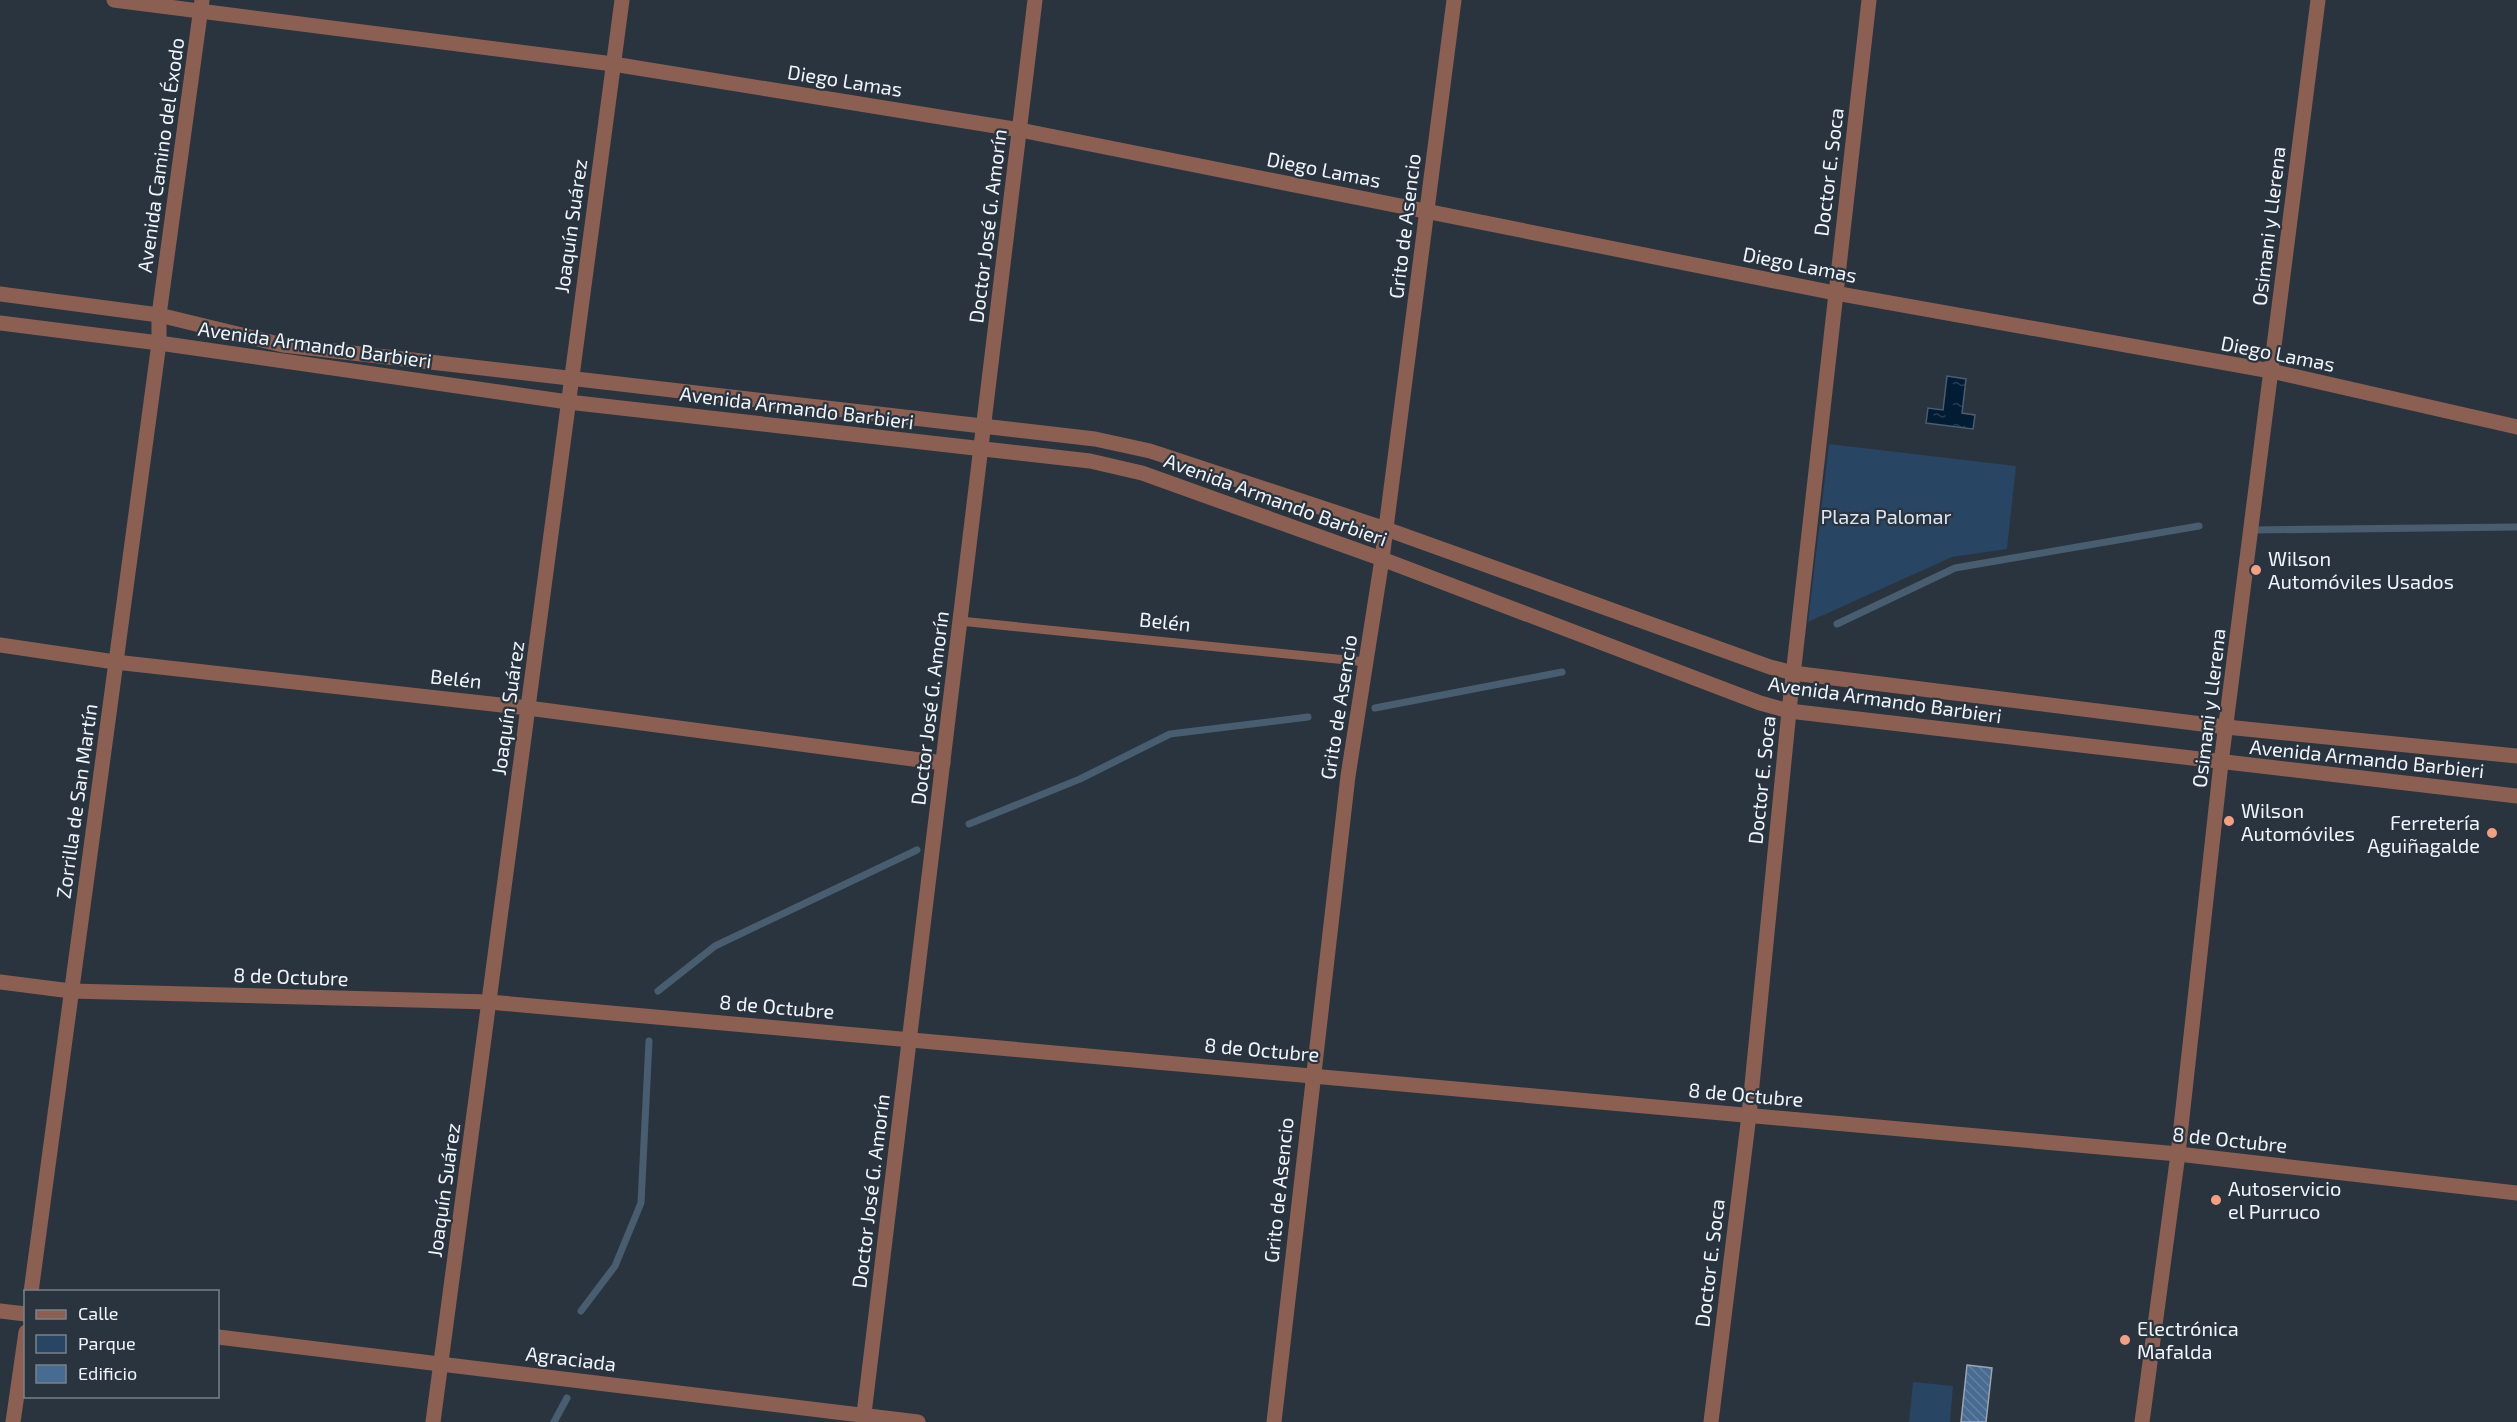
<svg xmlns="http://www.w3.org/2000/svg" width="2517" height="1422" viewBox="0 0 2517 1422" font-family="'Exo 2',sans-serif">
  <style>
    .green { fill: #284563 }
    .water { fill: url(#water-ripples); stroke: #495d70; stroke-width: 1.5 }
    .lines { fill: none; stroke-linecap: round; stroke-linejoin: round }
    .stream { stroke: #495d70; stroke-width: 7 }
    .building { fill: url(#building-back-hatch); stroke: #99a5b1; stroke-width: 1.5 }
    .service { stroke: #8b6053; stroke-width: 9 }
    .minor { stroke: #8b6053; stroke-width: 15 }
    .tertiary { stroke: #8b6053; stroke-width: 15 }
    .poi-dot { fill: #f39f84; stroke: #2a343e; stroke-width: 2 }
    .labels { text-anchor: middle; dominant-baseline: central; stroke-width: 4.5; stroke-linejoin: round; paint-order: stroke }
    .street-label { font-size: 20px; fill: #eff5fc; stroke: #2a343e }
    .park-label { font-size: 20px; fill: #dae6f2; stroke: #2a343e }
    .poi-label { font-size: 20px; fill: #eff5fc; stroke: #2a343e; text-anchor: start }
  </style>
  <defs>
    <pattern id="water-ripples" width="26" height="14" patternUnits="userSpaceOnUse" patternTransform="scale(1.5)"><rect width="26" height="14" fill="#021c34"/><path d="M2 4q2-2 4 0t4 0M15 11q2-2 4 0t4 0" fill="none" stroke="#273e52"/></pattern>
    <pattern id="building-back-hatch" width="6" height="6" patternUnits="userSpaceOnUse" patternTransform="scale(1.5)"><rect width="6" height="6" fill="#476b91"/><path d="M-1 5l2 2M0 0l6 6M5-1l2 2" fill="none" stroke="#6281a1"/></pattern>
  </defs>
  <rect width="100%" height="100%" fill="#2a343e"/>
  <g class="green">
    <polygon points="1829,444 2016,466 2007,549 1952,557 1808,622"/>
    <polygon points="1913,1382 1953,1386 1950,1422 1909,1422"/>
  </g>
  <polygon class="water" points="1947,376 1966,379 1962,413 1975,415 1973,429 1926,423 1928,408 1943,410"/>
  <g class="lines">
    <g class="stream">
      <polyline points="2253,530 2517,527"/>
      <polyline points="1837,624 1955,568 2199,526"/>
      <polyline points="1375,708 1562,672"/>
      <polyline points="969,824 1080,779 1170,734 1308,717"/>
      <polyline points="658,991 715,946 917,850"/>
      <polyline points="581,1311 615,1266 641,1203 649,1041"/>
      <polyline points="554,1422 567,1398"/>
    </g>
  </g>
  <polygon class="building" points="1967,1365 1992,1368 1986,1422 1961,1422"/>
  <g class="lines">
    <polyline class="service" points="960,621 1366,662"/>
    <g class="minor">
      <polyline points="114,0 613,64 1020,130 1835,293 2271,371 2517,427"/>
      <polyline points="0,645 115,662 528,708 943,763"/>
      <polyline points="0,982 71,991 489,1002 2178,1154 2517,1193"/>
      <polyline points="31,1292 159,343 159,315"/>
      <polyline points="0,1311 26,1314"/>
      <polyline points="218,1337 918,1422"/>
      <polyline points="13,1422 26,1332"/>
      <polyline points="433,1422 622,0"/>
      <polyline points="863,1422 1035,0"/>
      <polyline points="1274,1422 1348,776 1382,559 1454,0"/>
      <polyline points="1711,1422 1749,1115 1789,711 1869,0"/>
      <polyline points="2142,1422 2178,1154 2221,763 2318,0"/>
    </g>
    <g class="tertiary">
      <polyline points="0,294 159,315 283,345 1095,439 1150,451 1386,529 1770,667 1793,673 2226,727 2517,756"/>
      <polyline points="159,315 202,0"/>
      <polyline points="0,323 159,343 568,402 1090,461 1142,473 1382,559 1760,703 1789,711 2517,796"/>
    </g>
  </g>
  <g class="poi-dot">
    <circle cx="2256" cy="570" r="6"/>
    <circle cx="2229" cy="821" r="6"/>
    <circle cx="2492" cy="833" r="6"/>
    <circle cx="2216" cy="1200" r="6"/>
    <circle cx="2125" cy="1340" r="6"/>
  </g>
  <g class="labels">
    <g class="street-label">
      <text transform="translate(845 80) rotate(9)">Diego Lamas</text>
      <text transform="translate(160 155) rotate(-82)">Avenida Camino del Éxodo</text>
      <text transform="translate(1324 169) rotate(11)">Diego Lamas</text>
      <text transform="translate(1828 172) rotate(-83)">Doctor E. Soca</text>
      <text transform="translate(570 226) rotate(-82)">Joaquín Suárez</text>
      <text transform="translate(987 226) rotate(-83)">Doctor José G. Amorín</text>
      <text transform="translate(1404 226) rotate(-83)">Grito de Asencio</text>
      <text transform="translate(2268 226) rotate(-83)">Osimani y Llerena</text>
      <text transform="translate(1800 264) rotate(11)">Diego Lamas</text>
      <text transform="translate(315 344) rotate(8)">Avenida Armando Barbieri</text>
      <text transform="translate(2278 353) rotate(11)">Diego Lamas</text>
      <text transform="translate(797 407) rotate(7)">Avenida Armando Barbieri</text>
      <text transform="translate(1276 499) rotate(20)">Avenida Armando Barbieri</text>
      <text transform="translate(1165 621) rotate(6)">Belén</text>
      <text transform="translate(456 678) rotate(6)">Belén</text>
      <text transform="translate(1885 699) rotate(8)">Avenida Armando Barbieri</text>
      <text transform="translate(1338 707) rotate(-81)">Grito de Asencio</text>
      <text transform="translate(507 708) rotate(-82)">Joaquín Suárez</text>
      <text transform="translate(929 708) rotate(-83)">Doctor José G. Amorín</text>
      <text transform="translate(2208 708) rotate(-83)">Osimani y Llerena</text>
      <text transform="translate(2367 758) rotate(6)">Avenida Armando Barbieri</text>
      <text transform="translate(1761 780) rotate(-84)">Doctor E. Soca</text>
      <text transform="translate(76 801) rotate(-82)">Zorrilla de San Martín</text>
      <text transform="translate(291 976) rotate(2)">8 de Octubre</text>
      <text transform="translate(777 1006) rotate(5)">8 de Octubre</text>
      <text transform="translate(1262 1049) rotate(5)">8 de Octubre</text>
      <text transform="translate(1746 1094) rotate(5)">8 de Octubre</text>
      <text transform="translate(2230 1139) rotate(6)">8 de Octubre</text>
      <text transform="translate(443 1190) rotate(-82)">Joaquín Suárez</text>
      <text transform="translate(1278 1190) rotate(-84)">Grito de Asencio</text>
      <text transform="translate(870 1191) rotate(-83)">Doctor José G. Amorín</text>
      <text transform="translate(1709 1263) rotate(-83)">Doctor E. Soca</text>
      <text transform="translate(571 1358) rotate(7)">Agraciada</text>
    </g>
    <g class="park-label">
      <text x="1886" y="516">Plaza Palomar</text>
    </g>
    <g class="poi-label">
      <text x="2268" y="558">Wilson<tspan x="2268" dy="23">Automóviles Usados</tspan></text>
      <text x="2241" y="810">Wilson<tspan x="2241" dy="23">Automóviles</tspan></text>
      <text x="2480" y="822" text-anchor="end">Ferretería<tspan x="2480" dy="23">Aguiñagalde</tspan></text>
      <text x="2228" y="1188">Autoservicio<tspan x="2228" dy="23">el Purruco</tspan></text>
      <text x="2137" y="1328">Electrónica<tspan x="2137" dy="23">Mafalda</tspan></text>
    </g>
  </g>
  <rect x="24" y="1290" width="195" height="108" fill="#2a343e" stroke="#79818a" stroke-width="1.5"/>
  <rect x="36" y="1310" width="30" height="9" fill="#8b6053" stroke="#79818a" stroke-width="1.5"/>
  <text x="78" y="1320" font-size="18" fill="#eff5fc">Calle</text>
  <rect x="36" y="1335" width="30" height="18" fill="#284563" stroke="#79818a" stroke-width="1.5"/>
  <text x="78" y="1350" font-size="18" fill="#eff5fc">Parque</text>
  <rect x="36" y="1365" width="30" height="18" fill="#476b91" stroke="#79818a" stroke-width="1.5"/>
  <text x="78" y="1380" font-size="18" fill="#eff5fc">Edificio</text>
</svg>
